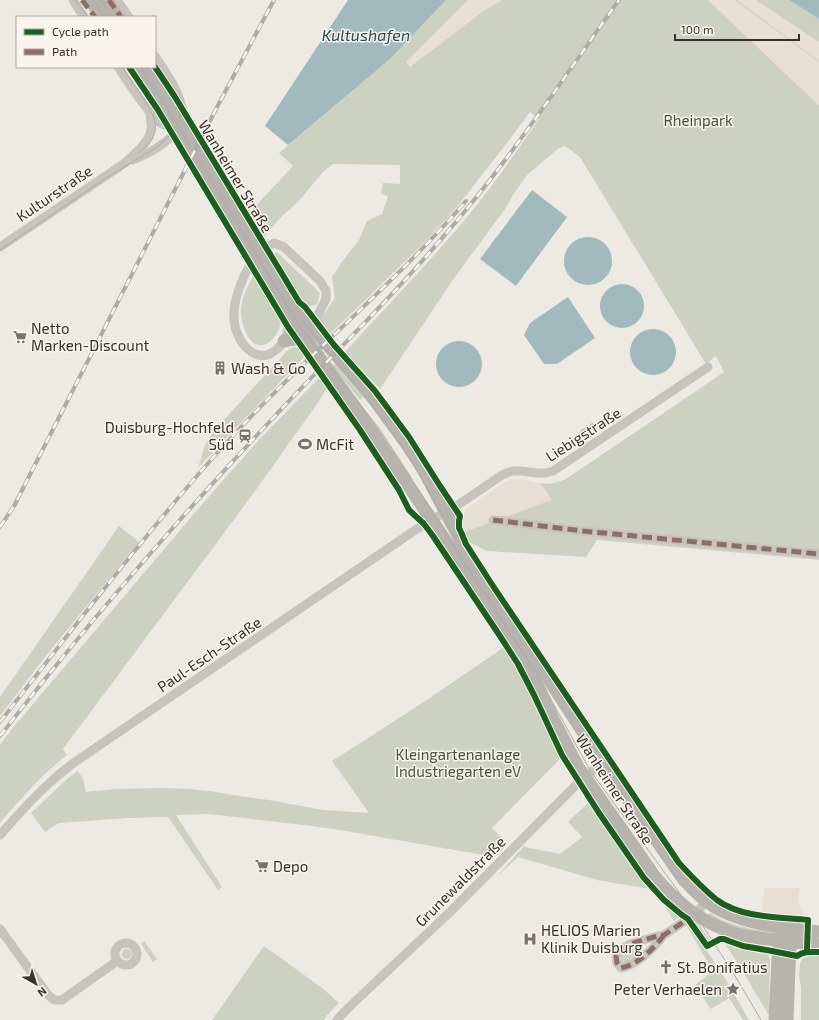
<svg xmlns="http://www.w3.org/2000/svg" width="819" height="1020" viewBox="0 0 819 1020" font-family="'Exo 2',sans-serif">
  <style>
    .green { fill: #ccd2bf }
    .plaza { fill: #e6dfd2 }
    .water { fill: #a2babd }
    .lines { fill: none; stroke-linecap: round; stroke-linejoin: round }
    .street { stroke: #c7c3bd; stroke-width: 9 }
    .secondary { stroke: #b7b3ad; stroke-width: 13 }
    .tram { stroke: #afaba7; stroke-width: 1 }
    .rail-casing { stroke: #afaba7; stroke-width: 4 }
    .rail { stroke: #f9f5ed; stroke-width: 2.5; stroke-dasharray: 8; stroke-linecap: butt }
    .quiet { stroke: #8d6e63; stroke-width: 5; stroke-dasharray: 10 5; stroke-linecap: butt }
    .cycleway-casing { stroke: #f9f5ed; stroke-width: 8 }
    .cycleway { stroke: #1b5e20; stroke-width: 6 }
    .labels { text-anchor: middle; dominant-baseline: central; stroke-width: 3; stroke-linejoin: round; paint-order: stroke }
    .park-label { font-size: 15px; fill: #435431; stroke: #f9f5ed }
    .street-label { font-size: 15px; fill: #38312b; stroke: #f9f5ed }
    .poi-label { font-size: 15px; fill: #38312b; stroke: #f9f5ed; text-anchor: start }
    .water-label { font-size: 16px; font-style: italic; fill: #244c56; stroke: #f9f5ed }
  </style>
  <rect width="100%" height="100%" fill="#edeae4"/>
  <g class="green">
    <path d="M446,0h343l30,19v541l-222,-20 -11,17 -99,-6 -20,-10 -3,-6v-7l73,-45c11,2 20,0 29,-4l158,-107 -8,-16 -10,8 -126,-207 -15,-11 -6,2 -31,26 -13,18 -10,17 -53,72 -72,108 -36,-36c41,-45 84,-89 123,-136 26,-31 49,-65 72,-98l-9,-7 -23,31 -51,65 -32,35 -95,92 -9,-12 2,-6 13,-19 -3,-21 9,-14 18,-23 8,-19 15,-7 6,-18 -7,-2 2,-11 17,1v-19l-67,-1 -10,8 -25,30 -16,14 -19,22 -14,-25 44,-47 -14,-13 111,-94z"/>
    <path d="M277,252l43,41 -3,11c-3,1 -6,3 -9,2 -8,-2 -29,-42 -35,-52z"/>
    <path d="M254,275l27,44c-1,4 -1,9 -3,12 -2,5 -6,9 -10,12 -18,11 -28,-20 -27,-34 1,-12 7,-24 13,-34z"/>
    <path d="M294,347c6,1 8,3 12,8l-78,81 -30,32 7,-23 7,-11 8,-10 69,-75z"/>
    <polygon points="335,364 363,397 360,400 332,366"/>
    <path d="M319,378l8,10 -10,16 -64,90 -190,255 4,6c-25,19 -46,44 -67,68v-78l11,-15 193,-228 53,-60z"/>
    <polygon points="119,526 139,542 45,657 0,716 0,697"/>
    <polygon points="504,647 521,676 561,758 492,828 508,844 495,857 334,829 304,825 208,814 176,815 222,887 218,890 168,817 128,818 59,823 45,832 31,813 68,778 78,771 83,779 86,792 115,789 163,788 190,789 217,792 233,795 269,800 323,810 369,813 332,761 427,700"/>
    <polygon points="587,790 672,904 654,886 646,876 591,798 588,793"/>
    <polygon points="588,803 651,889 597,880 518,857 500,874 500,873 525,845 525,847 560,854 582,837 568,822"/>
    <polygon points="660,899 680,916 674,921"/>
    <polygon points="710,913 724,921 736,925 753,929 770,931 775,933 736,929 707,915"/>
    <polygon points="697,922 698,923 710,940 707,941 694,923"/>
    <polygon points="686,925 690,925 726,980 749,1020 743,1020 729,998 711,1009 695,985 713,971"/>
    <polygon points="144,941 157,959 153,962 141,944"/>
    <path d="M727,944c11,7 25,7 37,9 4,1 5,3 6,7l-1,54h-1l-26,-44 -16,-25z"/>
    <polygon points="638,945 643,953 625,963 622,962 620,960 622,953"/>
    <polygon points="264,946 321,987 339,1003 327,1015 324,1020 212,1020"/>
    <circle cx="127" cy="954" r="5"/>
    <polygon points="811,955 819,955 819,1020 801,1020 801,987 799,976 800,964 802,959"/>
  </g>
  <g class="plaza">
    <polygon points="468,0 503,0 485,10 410,67 406,62"/>
    <polygon points="708,0 735,0 819,62 819,106"/>
    <polygon points="737,0 756,0 819,42 819,61"/>
    <polygon points="513,479 521,479 541,484 552,500 462,533 461,525 462,520 467,508 505,482"/>
    <polygon points="764,888 800,888 798,902 805,918 762,914"/>
  </g>
  <g class="water">
    <polygon points="348,0 446,0 390,59 288,145 265,126"/>
    <polygon points="789,0 819,0 819,19"/>
    <polygon points="532,190 567,217 516,286 480,259"/>
    <circle cx="588" cy="261" r="24"/>
    <circle cx="622" cy="306" r="22"/>
    <polygon points="568,297 595,338 557,364 544,364 524,335 530,323"/>
    <circle cx="653" cy="352" r="23"/>
    <circle cx="459" cy="364" r="23"/>
    <polygon points="592,423 595,424 596,428 593,428 592,432 584,436 579,435 581,430 589,426"/>
  </g>
  <g class="lines">
    <g class="street">
      <polyline points="73,0 84,17"/>
      <polyline points="117,0 129,17"/>
      <path d="M155,56c12,18 25,35 28,57"/>
      <path d="M118,67c8,12 33,52 44,57 5,3 10,1 15,-1"/>
      <path d="M132,160c19,-7 35,-16 48,-33"/>
      <path d="M0,247l125,-84c10,-10 23,-19 26,-33 1,-6 -1,-12 -1,-17"/>
      <path d="M290,316c-1,9 -2,19 -7,26 -21,31 -48,3 -49,-24 -1,-15 5,-30 11,-44 6,-12 16,-25 29,-31l10,4 36,34 6,10v8l-8,16 -2,16"/>
      <polyline points="493,520 583,531 819,554"/>
      <path d="M0,835c23,-26 46,-52 75,-73l349,-238 31,-17 47,-32 10,-4h9l16,2h9l7,-2 155,-104"/>
      <polyline points="0,929 48,995 54,1000 62,1000 117,961"/>
      <path d="M664,935c-11,14 -25,29 -43,33l-4,-5 -1,-7 4,-6 10,-6 24,-7 10,-2 31,-21 11,-12"/>
      <circle cx="126" cy="954" r="11"/>
      <polyline points="337,1020 346,1010 449,913 584,777 603,763"/>
    </g>
    <g class="secondary">
      <polyline points="90,0 102,17"/>
      <polyline points="104,0 116,17"/>
      <path d="M136,67l26,40 105,173 41,62 59,82 103,153 37,56 17,28 16,30 13,28 25,48 77,110c21,25 42,42 73,54 15,6 32,7 48,9 15,2 29,3 43,5"/>
      <path d="M150,67l22,33 119,197 28,38 54,63 35,48 15,23 39,74 53,85 99,151 70,101c7,7 14,15 22,21 23,17 52,23 79,27 11,1 23,3 34,4"/>
      <path d="M284,341c10,-3 14,-2 24,1"/>
      <polyline points="775,1020 779,940 784,933"/>
      <polyline points="787,1020 790,942 788,934"/>
    </g>
    <g class="tram">
      <polyline points="75,0 88,17"/>
      <polyline points="93,0 105,17"/>
      <polyline points="100,0 113,17"/>
      <polyline points="113,0 126,17"/>
      <path d="M123,67c5,9 11,18 17,26 15,22 26,42 -2,60"/>
      <polyline points="139,67 165,105 285,302 298,323 334,372 378,427 405,468 443,530 538,676 591,772 608,795 695,914 734,974 761,1020"/>
      <path d="M0,250l106,-72 48,-29c43,-31 25,-52 1,-89"/>
      <path d="M302,319c29,40 65,76 93,117 23,34 42,70 62,105"/>
    </g>
    <g class="rail-casing">
      <g id="rail">
        <polyline points="0,527 14,506 216,109 274,0"/>
        <path d="M0,722c48,-62 96,-124 146,-185 30,-37 61,-74 94,-109 73,-78 156,-146 226,-227"/>
        <path d="M0,736c86,-111 178,-217 274,-319 56,-60 116,-117 169,-180 65,-74 119,-157 176,-237"/>
      </g>
    </g>
    <use href="#rail" class="rail"/>
    <g class="quiet">
      <polyline points="82,0 95,17"/>
      <polyline points="109,0 121,17"/>
      <polyline points="493,520 583,531 819,554"/>
      <path d="M664,935c-11,14 -25,29 -43,33l-4,-5 -1,-7 4,-6 10,-6 24,-7 10,-2 24,-16"/>
    </g>
    <g class="cycleway-casing">
      <g id="cycleway">
        <path d="M129,67l29,43 130,217 72,103 39,60 10,20 15,14 9,12 67,100 18,28 16,31 28,60 37,58 45,65 20,22 18,15 6,4 19,27 13,-7h4l5,2 14,5 29,5 25,5c7,-5 14,-4 22,-4"/>
        <path d="M155,67l20,30 124,205 6,5 29,38 41,46 34,46 31,49 20,30 -1,5v7l2,4 5,12 25,39 188,280c12,13 24,26 38,37 24,18 62,17 91,20l-1,31"/>
      </g>
    </g>
    <use href="#cycleway" class="cycleway"/>
  </g>
  <defs>
    <g id="supermarket-bare" transform="scale(1.08)"><path d="M-6-5.5h2.5l.6 2H6L4.5 2H-2.5L-4.4-4H-6ZM-1.5 3.2a1.3 1.3 0 1 0 .1 0ZM3 3.2a1.3 1.3 0 1 0 .1 0Z" fill="#77726c" stroke="#f9f5ed" stroke-width="2.5" paint-order="stroke"/></g>
    <g id="building-bare" transform="scale(1.08)"><path d="M-4-6H4V6H1V3H-1V6H-4ZM-2.5-4.3h1.7v1.8h-1.7ZM.8-4.3h1.7v1.8H.8ZM-2.5-1h1.7V.8h-1.7ZM.8-1h1.7V.8H.8Z" fill="#77726c" stroke="#f9f5ed" stroke-width="2.5" paint-order="stroke"/></g>
    <g id="station-bare" transform="scale(1.08)"><path d="M-3-6H3Q5-6 5-4V2Q5 4 3 4L4.5 6H3L1.5 4h-3L-3 6H-4.5L-3 4Q-5 4-5 2V-4Q-5-6-3-6ZM-3.5-4v3h7v-3ZM-3.5 1v1.5H-2V1ZM2 1v1.5H3.5V1Z" fill="#77726c" stroke="#f9f5ed" stroke-width="2.5" paint-order="stroke"/></g>
    <g id="stadium-bare" transform="scale(1.08)"><path d="M0-5a6.5 5 0 1 0 0 10a6.5 5 0 1 0 0-10ZM-3.5-1.8h7v3.6h-7Z" fill="#77726c" stroke="#f9f5ed" stroke-width="2.5" paint-order="stroke"/></g>
    <g id="hospital-bare" transform="scale(1.08)"><path d="M-5-5h3v3.5h4V-5h3V5h-3V1.5h-4V5h-3Z" fill="#77726c" stroke="#f9f5ed" stroke-width="2.5" paint-order="stroke"/></g>
    <g id="church-bare" transform="scale(1.08)"><path d="M-1.2-6h2.4v3.5h3.3v2.4h-3.3V6h-2.4V-.1h-3.3v-2.4h3.3Z" fill="#77726c" stroke="#f9f5ed" stroke-width="2.5" paint-order="stroke"/></g>
    <g id="sight-bare" transform="scale(1.08)"><path d="M0-6L1.8-2.2L6-1.7L2.9 1.2L3.7 5.4L0 3.3L-3.7 5.4L-2.9 1.2L-6-1.7L-1.8-2.2Z" fill="#77726c" stroke="#f9f5ed" stroke-width="2.5" paint-order="stroke"/></g>
  </defs>
  <g fill-rule="evenodd">
    <use href="#supermarket-bare" x="20" y="337"/>
    <use href="#building-bare" x="220" y="368"/>
    <use href="#station-bare" x="245" y="436"/>
    <use href="#stadium-bare" x="305" y="444"/>
    <use href="#supermarket-bare" x="262" y="866"/>
    <use href="#hospital-bare" x="530" y="939"/>
    <use href="#church-bare" x="666" y="967"/>
    <use href="#sight-bare" x="733" y="989"/>
  </g>
  <g class="labels">
    <g class="park-label">
      <text x="698" y="120">Rheinpark</text>
      <text x="458" y="754">Kleingartenanlage<tspan x="458" dy="17">Industriegarten eV</tspan></text>
    </g>
    <g class="street-label">
      <text transform="translate(236 176) rotate(59)">Wanheimer Straße</text>
      <text transform="translate(54 193) rotate(-34)">Kulturstraße</text>
      <text transform="translate(583 434) rotate(-33)">Liebigstraße</text>
      <text transform="translate(209 654) rotate(-34)">Paul-Esch-Straße</text>
      <text transform="translate(615 789) rotate(57)">Wanheimer Straße</text>
      <text transform="translate(460 881) rotate(-45)">Grunewaldstraße</text>
    </g>
    <g class="poi-label">
      <text x="31" y="328">Netto<tspan x="31" dy="17">Marken-Discount</tspan></text>
      <text x="231" y="368">Wash &amp; Go</text>
      <text x="234" y="427" text-anchor="end">Duisburg-Hochfeld<tspan x="234" dy="17">Süd</tspan></text>
      <text x="316" y="444">McFit</text>
      <text x="273" y="866">Depo</text>
      <text x="541" y="930">HELIOS Marien<tspan x="541" dy="17">Klinik Duisburg</tspan></text>
      <text x="677" y="967">St. Bonifatius</text>
      <text x="722" y="989" text-anchor="end">Peter Verhaelen</text>
    </g>
    <g class="water-label">
      <text x="366" y="34">Kultushafen</text>
    </g>
  </g>
  <rect x="16" y="16" width="140" height="52" fill="#f9f5ed" stroke="#aca79f"/>
  <rect x="24" y="29" width="20" height="6" fill="#1b5e20" stroke="#aca79f"/>
  <text x="52" y="36" font-size="12" fill="#38312b">Cycle path</text>
  <rect x="24" y="49" width="20" height="6" fill="#8d6e63" stroke="#aca79f"/>
  <text x="52" y="56" font-size="12" fill="#38312b">Path</text>
  <g transform="translate(36 984) rotate(141)" stroke="#f9f5ed" stroke-width="3" paint-order="stroke">
  <path d="M0-3L7 15L0 10L-7 15Z" fill="#38312b"/>
  <text y="-6" font-size="11" font-weight="bold" text-anchor="middle" fill="#38312b">N</text>
  </g>
  <path d="M675 34v6h124v-6" fill="none" stroke="#38312b" stroke-width="2"/>
  <text x="681" y="34" font-size="12" fill="#38312b" stroke="#f9f5ed" stroke-width="3" paint-order="stroke">100 m</text>
</svg>
